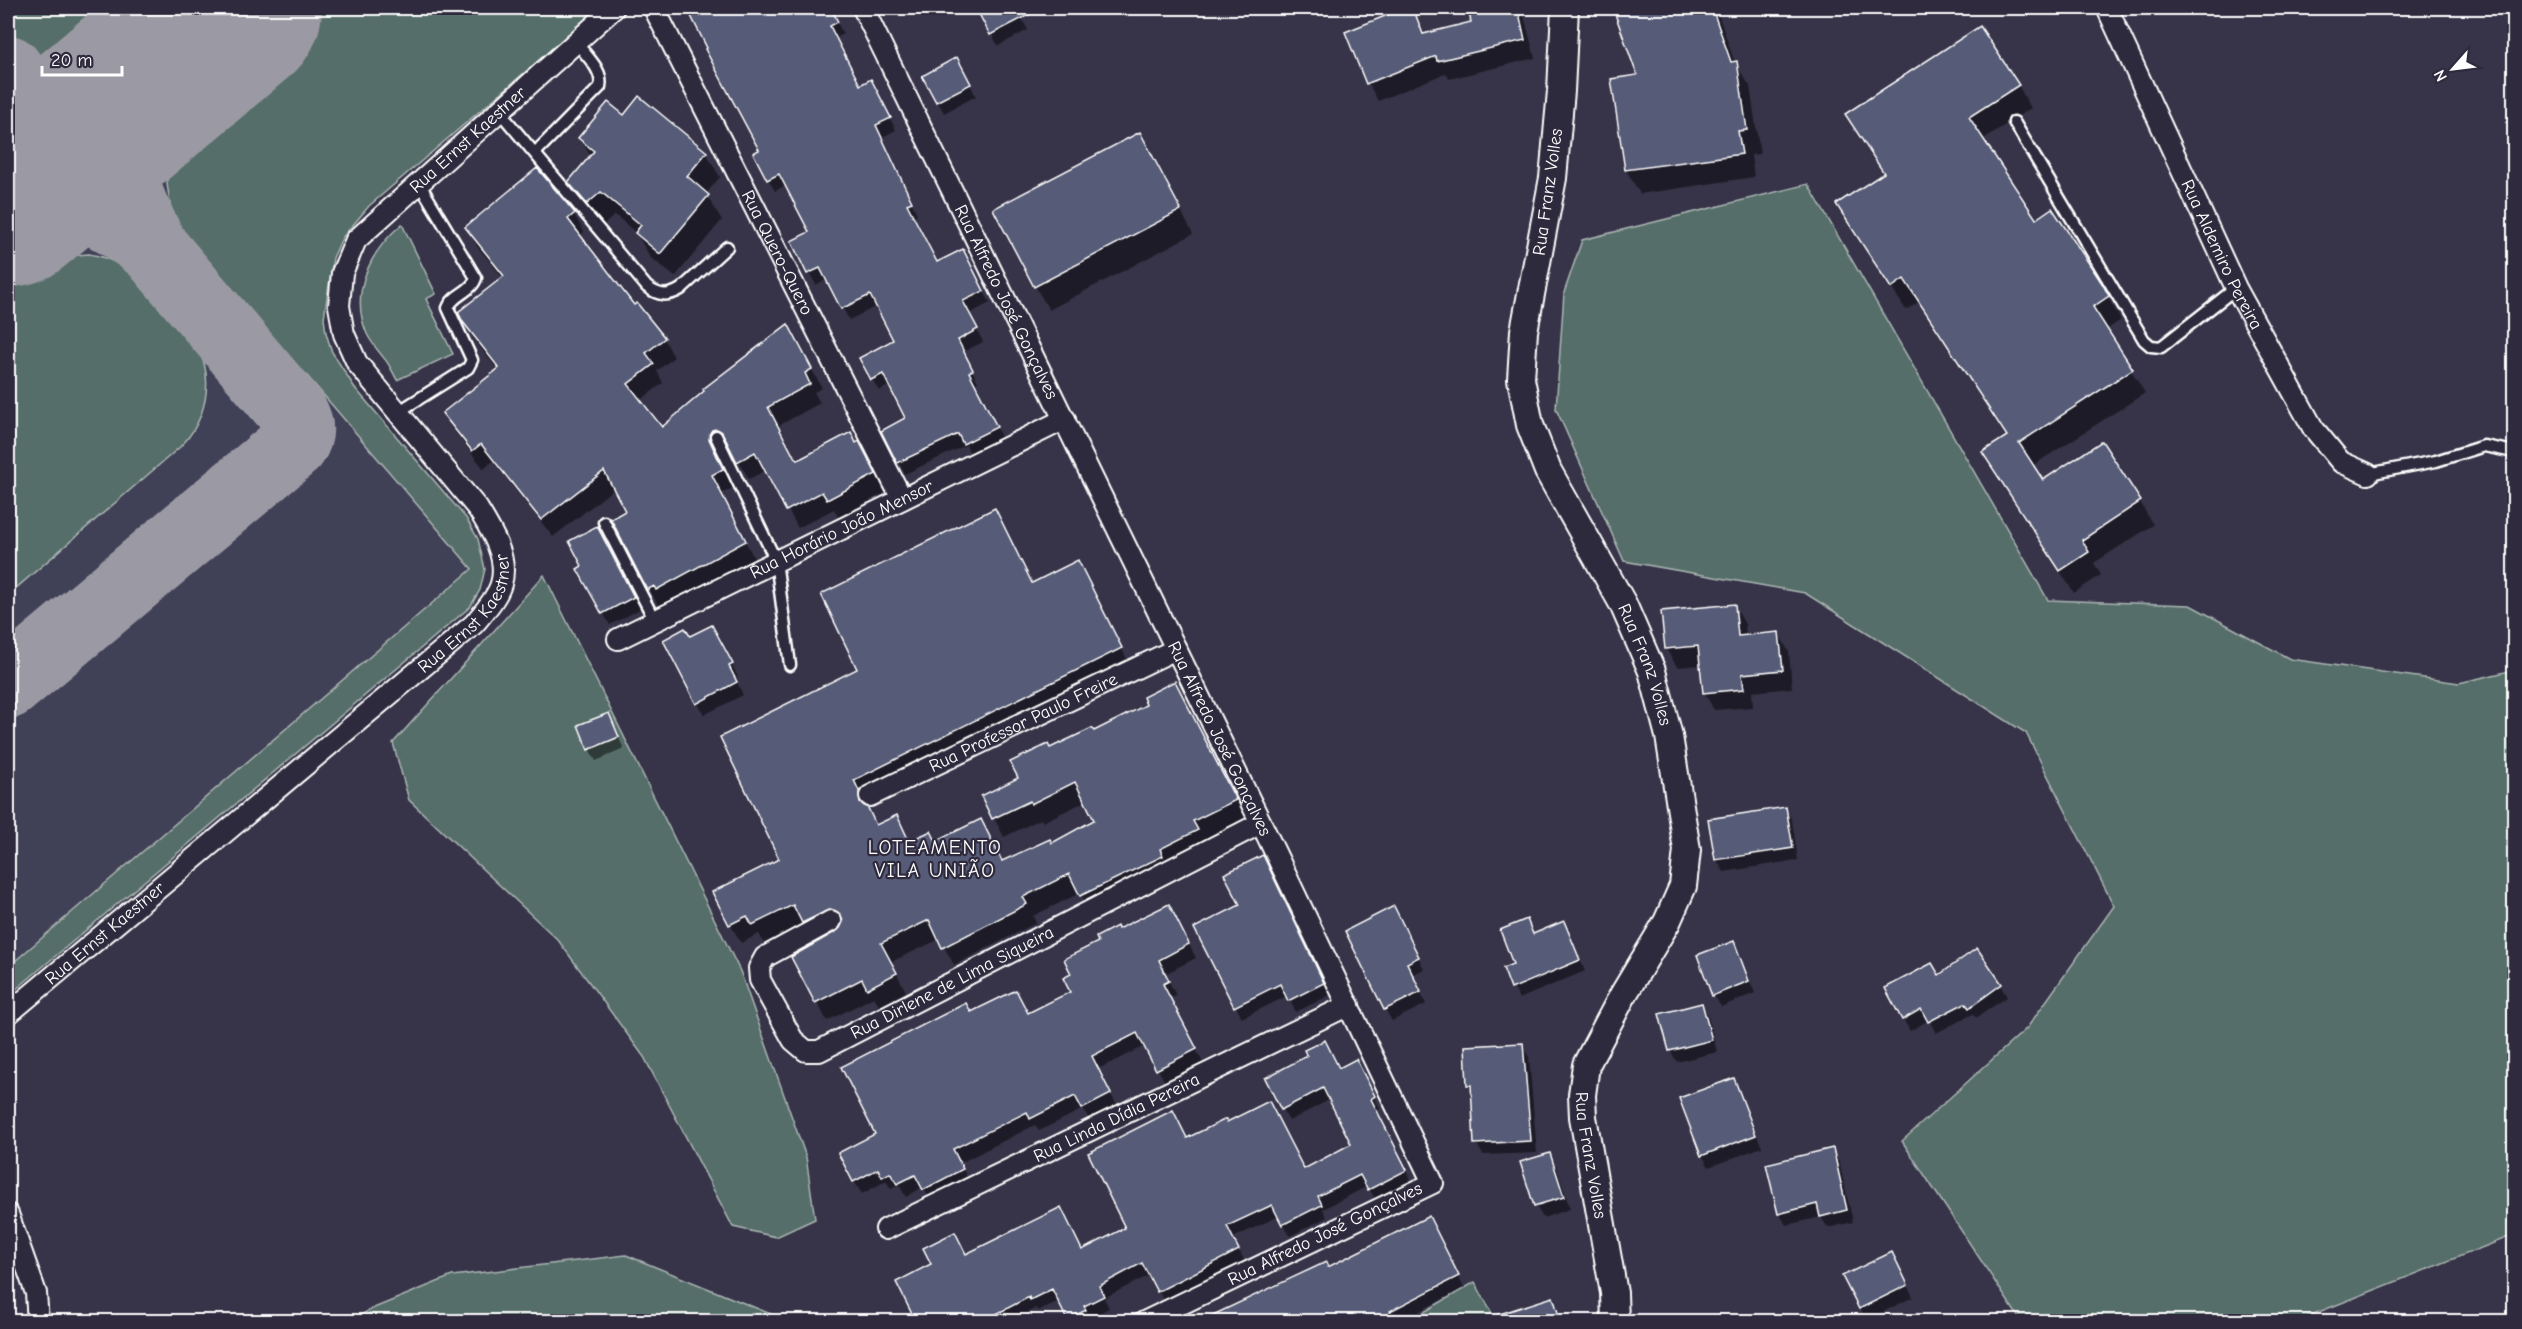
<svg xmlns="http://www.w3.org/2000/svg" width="2522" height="1329" viewBox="0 0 2522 1329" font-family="'Comic Neue',sans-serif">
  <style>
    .built { fill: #414057 }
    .green { fill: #576e69; stroke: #abb6b4; stroke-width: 1.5 }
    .shadow { fill: #0007 }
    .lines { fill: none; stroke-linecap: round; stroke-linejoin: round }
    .taxiway { stroke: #9b9aa4; stroke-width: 70 }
    .runway { stroke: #9b9aa4; stroke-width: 178 }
    .building { fill: #575b77; stroke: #fff; stroke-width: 1.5 }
    .service-casing { stroke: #fff; stroke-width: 15 }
    .minor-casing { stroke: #fff; stroke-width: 24 }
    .tertiary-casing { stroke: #fff; stroke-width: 30 }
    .service { stroke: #2f2a3d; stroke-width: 10 }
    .minor { stroke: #2f2a3d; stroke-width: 20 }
    .tertiary { stroke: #2f2a3d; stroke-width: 26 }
    .labels { text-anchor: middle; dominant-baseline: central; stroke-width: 4.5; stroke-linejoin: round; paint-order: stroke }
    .street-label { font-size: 18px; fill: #fff; stroke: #2f2a3d }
    .neighbourhood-label { font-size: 20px; letter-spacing: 1.5px; fill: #fff; stroke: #2f2a3d }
  </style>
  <rect width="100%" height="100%" fill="#373449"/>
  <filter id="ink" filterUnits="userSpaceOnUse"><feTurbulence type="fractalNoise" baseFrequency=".0167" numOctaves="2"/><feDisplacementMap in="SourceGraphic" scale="12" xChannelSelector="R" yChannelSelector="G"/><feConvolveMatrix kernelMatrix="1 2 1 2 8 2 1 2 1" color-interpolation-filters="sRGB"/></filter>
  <g filter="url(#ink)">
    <polygon class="built" points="8,8 600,8 306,260 302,369 472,569 8,967"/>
    <g class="green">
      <path d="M8,8h131l-73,65c-30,3 -39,-9 -58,-29z"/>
      <polygon points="321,8 600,8 369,206 342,238 333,258 324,318 326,333 332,352 355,388 466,518 478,539 485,569 480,590 470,607 8,996 8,967 472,569 303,371 303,376 181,236 171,209 167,184 168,163 177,142 195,115"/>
      <polygon points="1808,184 2048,600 2190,605 2290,659 2459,683 2514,670 2514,1235 2296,1321 2021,1321 1902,1141 2027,1028 2114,906 2026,733 1805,593 1624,561 1556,409 1564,293 1582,240"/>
      <path d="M402,224l34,70 -10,5 27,55 -56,26c-4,-7 -8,-17 -14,-23 -6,-8 -11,-13 -16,-23 -18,-41 3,-83 35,-110z"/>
      <path d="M89,254c34,5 52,27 74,52 10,12 25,25 33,39 20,33 10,76 -16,102l-172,148v-319l5,-5 51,-15z"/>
      <polygon points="544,575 740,971 806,1157 815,1219 776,1237 733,1227 644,1057 558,940 409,800 393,743"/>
      <polygon points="626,1255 788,1321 349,1321 374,1308 452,1276"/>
      <polygon points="1475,1282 1496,1321 1407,1322"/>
    </g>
    <g class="shadow">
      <polygon points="688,8 830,8 843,34 835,39 860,87 877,93 896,130 881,138 917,214 913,217 937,264 969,263 990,303 969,314 983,342 963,352 978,382 975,384 1002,439 971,455 966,445 905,474 898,462 907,419 890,385 879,391 872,379 895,341 877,306 849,320 828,279 816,285 793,242 811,233 786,185 775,191 768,179 761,150"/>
      <polygon points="978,8 1016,8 1028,30 998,46"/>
      <polygon points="1409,8 1411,8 1425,35 1473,23 1469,8 1522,8 1535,58 1449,79 1446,73 1378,101 1368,83 1347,33"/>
      <polygon points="1638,8 1716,8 1735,63 1750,86 1760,154 1751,155 1754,177 1640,194 1626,170 1613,80 1639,76 1617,15"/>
      <polygon points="963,71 976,96 944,113 924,76"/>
      <polygon points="2018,85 2031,108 1982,140 2035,221 2100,284 2121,320 2106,330 2145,393 2032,466 2042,482 2140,502 2153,525 2094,563 2101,575 2074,593 1984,453 2008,438 1919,302 1906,310 1851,227 1885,174 1861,137"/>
      <polygon points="624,117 706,153 720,177 706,194 722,220 675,277 650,257 636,233 615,215 601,227 584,206 570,182 591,157 580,138"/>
      <polygon points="1153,158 1193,234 1049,310 1035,286"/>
      <polygon points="574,214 584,232 579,236 634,307 637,305 664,339 674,357 657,371 663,383 640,401 661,429 798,344 822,388 814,392 820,403 778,426 794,457 797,461 856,445 869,462 885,493 838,517 834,509 798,528 766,470 749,479 732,449 729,446 722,448 719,458 733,488 721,494 755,560 668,608 666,604 659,607 613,520 627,512 615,488 553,537 493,461 484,469 455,432 444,414 498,370 475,341 464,321 503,278 477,246 467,228"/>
      <polygon points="994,510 1033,584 1078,562 1131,667 864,799 877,827 896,817 910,842 936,843 981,821 1003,862 1051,845 1096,821 1086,801 1043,822 1041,819 1004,837 983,797 1020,779 1050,750 1093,733 1185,701 1246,819 1203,840 1207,850 1092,914 1080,893 1033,916 1036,923 954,965 940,939 891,962 906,992 879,1006 874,997 827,1021 793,957 844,929 842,927 814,941 804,923 764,943 759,934 741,943 730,924 781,859 859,670"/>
      <polygon points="604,539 640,609 610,625 579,570"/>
      <polygon points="1734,605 1745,624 1746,637 1779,634 1789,652 1792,688 1752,692 1753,707 1714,710 1704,692 1701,665 1677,667 1666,649"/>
      <polygon points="690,638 718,638 738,677 735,678 743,695 704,715 665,640"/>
      <polygon points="608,715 624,749 596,761 589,749"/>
      <polygon points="1785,808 1792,820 1798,860 1724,872 1717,860 1710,821"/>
      <polygon points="1269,868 1330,995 1296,1012 1287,996 1242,1018 1196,929 1242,905"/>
      <polygon points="1176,919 1196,958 1165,974 1176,995 1170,998 1203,1063 1165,1082 1145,1046 1098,1069 1118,1108 1091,1122 1083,1109 1039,1131 1035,1125 960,1163 970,1183 932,1203 923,1187 906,1197 899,1185 891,1189 886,1181 862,1194 854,1181 877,1135 971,1014 1028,1015 1072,992 1074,975 1100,942 1118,931"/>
      <polygon points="1401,920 1424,969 1412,975 1426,1004 1392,1021 1385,1009"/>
      <polygon points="1526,921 1534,935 1564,923 1585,971 1519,999 1505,969 1515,965"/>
      <polygon points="1733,943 1755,993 1721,1007 1714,995"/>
      <polygon points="1939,977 2000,985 2007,997 1976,1018 1973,1014 1936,1033 1929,1020 1910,1031 1903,1019"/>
      <polygon points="1702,1005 1708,1016 1717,1052 1677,1062 1670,1050"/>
      <polygon points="1522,1045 1529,1057 1537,1153 1483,1155 1476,1143 1473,1094 1468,1085"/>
      <polygon points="1340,1069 1362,1073 1380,1109 1376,1111 1412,1182 1376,1201 1368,1186 1323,1209 1327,1217 1290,1236 1279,1216 1233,1238 1245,1262 1165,1303 1150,1275 1104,1298 1109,1308 1090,1318 1091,1322 1070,1322 1059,1301 1038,1311 1036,1308 1010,1322 918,1322 966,1256 1082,1251 1127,1229 1187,1140 1227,1124 1304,1170 1353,1145 1331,1099 1289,1121 1282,1109"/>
      <polygon points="1733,1080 1762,1147 1709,1167 1702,1155"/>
      <polygon points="1832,1150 1839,1162 1853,1222 1828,1228 1821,1217 1786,1225 1779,1213"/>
      <polygon points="1549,1155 1556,1166 1570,1209 1543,1218 1536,1206 1522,1163"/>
      <polygon points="1435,1230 1464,1288 1399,1322 1214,1322 1223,1311 1250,1297 1252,1299"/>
      <polygon points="1898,1265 1913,1297 1867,1320 1860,1308"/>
      <polygon points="1552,1299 1562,1322 1526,1322"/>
    </g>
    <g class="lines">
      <g class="taxiway">
        <polyline points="223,16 231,8"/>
        <path d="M8,70c34,41 40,85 0,125"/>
        <path d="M145,80c-6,14 -13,28 -18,43 -16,46 6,86 27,126"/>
        <path d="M8,206c51,-27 106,12 146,43l139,164c7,12 7,21 0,32l-285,239"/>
      </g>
      <polyline class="runway" points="8,198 233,8"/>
    </g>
    <g class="building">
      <polygon points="687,8 831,8 838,22 830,26 860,85 871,79 891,118 876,125 912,202 907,204 937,262 963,249 984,291 963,301 978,329 958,340 973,370 969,372 997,427 963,444 958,434 897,463 881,431 905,418 883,374 871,380 859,358 893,340 870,295 841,309 820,268 807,274 791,241 809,232 779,174 767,180 753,153 759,150 705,49 707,48"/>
      <polygon points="976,8 1042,8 990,35"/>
      <polygon points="1405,8 1413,8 1423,34 1471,22 1468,8 1518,8 1525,40 1437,61 1436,56 1366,84 1345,32"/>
      <polygon points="1633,8 1712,8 1731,62 1737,61 1747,130 1738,131 1742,154 1625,170 1611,79 1637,75 1615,14"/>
      <polygon points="1980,26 2019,85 1969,117 2036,219 2052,208 2102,283 2109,296 2093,307 2133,369 2019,443 2043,480 2102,441 2141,501 2082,540 2089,552 2060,571 1982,452 2007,436 1904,279 1891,288 1836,204 1884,173 1845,114"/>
      <polygon points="957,57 971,84 936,102 922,76"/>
      <polygon points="639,96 707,152 687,176 709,195 660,254 635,233 641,225 601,192 587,204 568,182 594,151 578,138 608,102 624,115"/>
      <polygon points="1140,132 1181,210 1034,287 993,209"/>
      <polygon points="537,168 575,213 568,219 634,305 637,303 665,338 646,353 654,364 628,384 662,427 704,391 703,389 788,324 812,369 805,373 810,384 768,407 792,453 798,460 851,432 856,443 859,441 876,474 827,500 822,492 786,511 755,452 737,462 722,432 717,429 712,430 709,439 723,469 712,475 746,541 656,590 654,586 647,590 611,519 625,511 604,471 541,520 481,444 472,451 442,413 499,368 463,322 458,312 504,276 465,227"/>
      <polygon points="995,508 1032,583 1078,560 1122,648 854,780 859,791 860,802 868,808 876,825 897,815 909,841 931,831 936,841 981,819 1002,861 1050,839 1052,843 1094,820 1075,782 1031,804 1030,801 992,819 981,796 1018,778 1010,762 1048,744 1050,748 1092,728 1094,731 1146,705 1143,697 1175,681 1236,800 1193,821 1198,830 1160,849 1163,856 1080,896 1069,874 1023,897 1027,904 942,948 929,920 881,943 897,973 867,989 862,979 815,1003 791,957 837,931 843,922 841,915 831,909 802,923 793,905 752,925 747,916 729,925 712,892 779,859 720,737 857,669 821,594"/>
      <polygon points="597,526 634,597 602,614 577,569 582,566 569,541"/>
      <polygon points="1735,604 1738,636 1779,632 1783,670 1742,674 1744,689 1703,693 1698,646 1665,649 1661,611"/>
      <polygon points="712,625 733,664 729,666 737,682 696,704 663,640 685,628 690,636"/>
      <polygon points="609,713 619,737 588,750 578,725"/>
      <polygon points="1786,807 1793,848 1715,860 1708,819"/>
      <polygon points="1263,855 1324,983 1288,1001 1280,984 1234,1007 1194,928 1240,905 1224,874"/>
      <polygon points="1169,904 1189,944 1159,960 1169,981 1163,984 1197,1049 1156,1070 1137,1033 1092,1056 1111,1094 1082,1109 1075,1096 1030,1119 1027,1112 953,1149 963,1169 923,1190 915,1175 897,1184 890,1173 882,1177 878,1169 853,1182 838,1153 875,1134 841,1067 966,1003 971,1012 1016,990 1028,1013 1070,992 1063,978 1071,974 1064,959 1098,942 1096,937 1117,926 1118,929"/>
      <polygon points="1394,906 1419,957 1407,963 1421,992 1384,1010 1345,931"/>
      <polygon points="1527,919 1533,934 1564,921 1580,960 1511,989 1503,968 1513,964 1500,930"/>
      <polygon points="1734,941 1749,981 1712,996 1697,955"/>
      <polygon points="1977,948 2002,984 1969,1008 1965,1003 1928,1022 1921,1009 1902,1020 1885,988 1932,963 1939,975"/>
      <polygon points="1702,1003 1712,1040 1669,1051 1659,1014"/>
      <polygon points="1325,1040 1339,1068 1356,1059 1375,1096 1371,1099 1407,1170 1368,1190 1360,1175 1318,1196 1322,1205 1282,1225 1272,1205 1227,1226 1239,1250 1157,1292 1142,1263 1099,1286 1104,1296 1084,1306 1086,1310 1067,1320 1052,1289 1030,1300 1029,1297 981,1322 916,1322 896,1282 931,1264 923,1248 955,1232 966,1254 1061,1207 1082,1250 1125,1228 1088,1153 1173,1110 1187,1138 1226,1119 1227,1122 1269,1101 1304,1169 1351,1144 1323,1088 1281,1110 1265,1078 1307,1056 1304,1050"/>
      <polygon points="1523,1043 1531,1141 1474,1144 1471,1085 1467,1085 1465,1046"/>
      <polygon points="1734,1078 1756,1135 1701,1156 1679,1098"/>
      <polygon points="1833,1148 1847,1210 1820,1217 1817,1204 1778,1214 1766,1164"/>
      <polygon points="1550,1153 1564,1197 1534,1206 1520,1162"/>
      <polygon points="1429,1216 1459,1276 1390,1311 1395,1322 1198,1322 1326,1262 1328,1267"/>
      <polygon points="1892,1252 1908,1285 1859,1309 1842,1276"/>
      <polygon points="1553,1297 1561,1322 1491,1322 1490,1317"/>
    </g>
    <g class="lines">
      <g class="service-casing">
        <g id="service">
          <path d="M499,111l148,176c12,9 21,10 34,2l46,-42"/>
          <polyline points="2014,122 2144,340 2151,346 2161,347 2236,288"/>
          <path d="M535,153l65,-66c4,-17 -15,-32 -24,-45"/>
          <path d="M398,412l70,-44 4,-8 -24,-52c5,-14 24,-16 28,-30l-57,-95"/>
          <polyline points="716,436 776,561 790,665"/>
          <polyline points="2368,474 2436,461 2484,446 2514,452"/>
          <polyline points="604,522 655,621"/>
        </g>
      </g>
      <g class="minor-casing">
        <g id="minor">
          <path id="s1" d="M654,8l248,491"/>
          <path id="s2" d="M863,8l398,815 172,360 -289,139"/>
          <path id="s3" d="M2107,8l129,280 77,140 28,34 27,12"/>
          <path id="s4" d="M618,639l447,-220"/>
          <path id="s5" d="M870,796l306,-147"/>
          <path id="s6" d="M831,921l-66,36 -6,11 1,12 33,60 13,11h13l442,-228"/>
          <path id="s7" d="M8,1014l466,-390c9,-11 23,-26 27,-40 8,-26 -10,-54 -23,-75l-121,-146 -13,-29 -5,-28 3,-33 14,-33 258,-232"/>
          <polyline points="8,1214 36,1293 38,1322"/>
          <path id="s8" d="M886,1229l463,-224"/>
        </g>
      </g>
      <g class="tertiary-casing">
        <g id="tertiary">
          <path id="s9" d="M1565,8l-4,83 -8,87 -29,153 -3,48 9,46 18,46 75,133 29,67 17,65 18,114 -4,36 -16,36 -44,73 -37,70 -4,30 1,22 31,176 1,29"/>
        </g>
      </g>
      <use href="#service" class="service"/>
      <use href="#minor" class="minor"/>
      <use href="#tertiary" class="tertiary"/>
    </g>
  </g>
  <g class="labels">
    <g class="street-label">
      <text stroke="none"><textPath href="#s7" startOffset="1206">Rua Ernst Kaestner</textPath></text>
      <text transform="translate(1548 192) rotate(-82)">Rua Franz Volles</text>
      <text stroke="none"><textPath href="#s1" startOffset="274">Rua Quero-Quero</textPath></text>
      <text stroke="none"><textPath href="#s3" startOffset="272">Rua Aldemiro Pereira</textPath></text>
      <text stroke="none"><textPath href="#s2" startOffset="327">Rua Alfredo José Gonçalves</textPath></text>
      <text stroke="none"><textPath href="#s4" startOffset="249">Rua Horário João Mensor</textPath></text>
      <text stroke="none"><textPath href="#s7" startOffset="612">Rua Ernst Kaestner</textPath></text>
      <text stroke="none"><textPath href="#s9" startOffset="688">Rua Franz Volles</textPath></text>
      <text stroke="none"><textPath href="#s5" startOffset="170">Rua Professor Paulo Freire</textPath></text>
      <text stroke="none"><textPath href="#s2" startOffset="813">Rua Alfredo José Gonçalves</textPath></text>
      <text stroke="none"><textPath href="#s7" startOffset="126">Rua Ernst Kaestner</textPath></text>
      <text stroke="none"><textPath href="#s6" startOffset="348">Rua Dirlene de Lima Siqueira</textPath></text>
      <text stroke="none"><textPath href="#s8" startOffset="256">Rua Linda Dídia Pereira</textPath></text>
      <text stroke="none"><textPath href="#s9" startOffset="1210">Rua Franz Volles</textPath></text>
      <text transform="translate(1325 1234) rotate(-26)">Rua Alfredo José Gonçalves</text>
    </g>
    <g class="neighbourhood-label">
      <text x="935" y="847">LOTEAMENTO<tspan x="935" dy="23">VILA UNIÃO</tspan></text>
    </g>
  </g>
  <rect width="2522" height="1329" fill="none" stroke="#2f2a3d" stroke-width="30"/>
  <rect x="15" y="15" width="2492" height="1299" fill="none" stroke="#fff" stroke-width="2" filter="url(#ink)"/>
  <g transform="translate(2453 69) rotate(242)" stroke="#2f2a3d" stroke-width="4.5" paint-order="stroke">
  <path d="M0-4.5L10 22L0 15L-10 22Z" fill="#ffffff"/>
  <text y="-9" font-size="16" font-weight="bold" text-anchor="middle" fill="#ffffff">N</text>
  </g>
  <path d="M42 66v9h80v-9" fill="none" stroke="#ffffff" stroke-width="3"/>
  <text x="51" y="66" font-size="18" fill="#ffffff" stroke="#2f2a3d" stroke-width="4.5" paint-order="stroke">20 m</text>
</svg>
